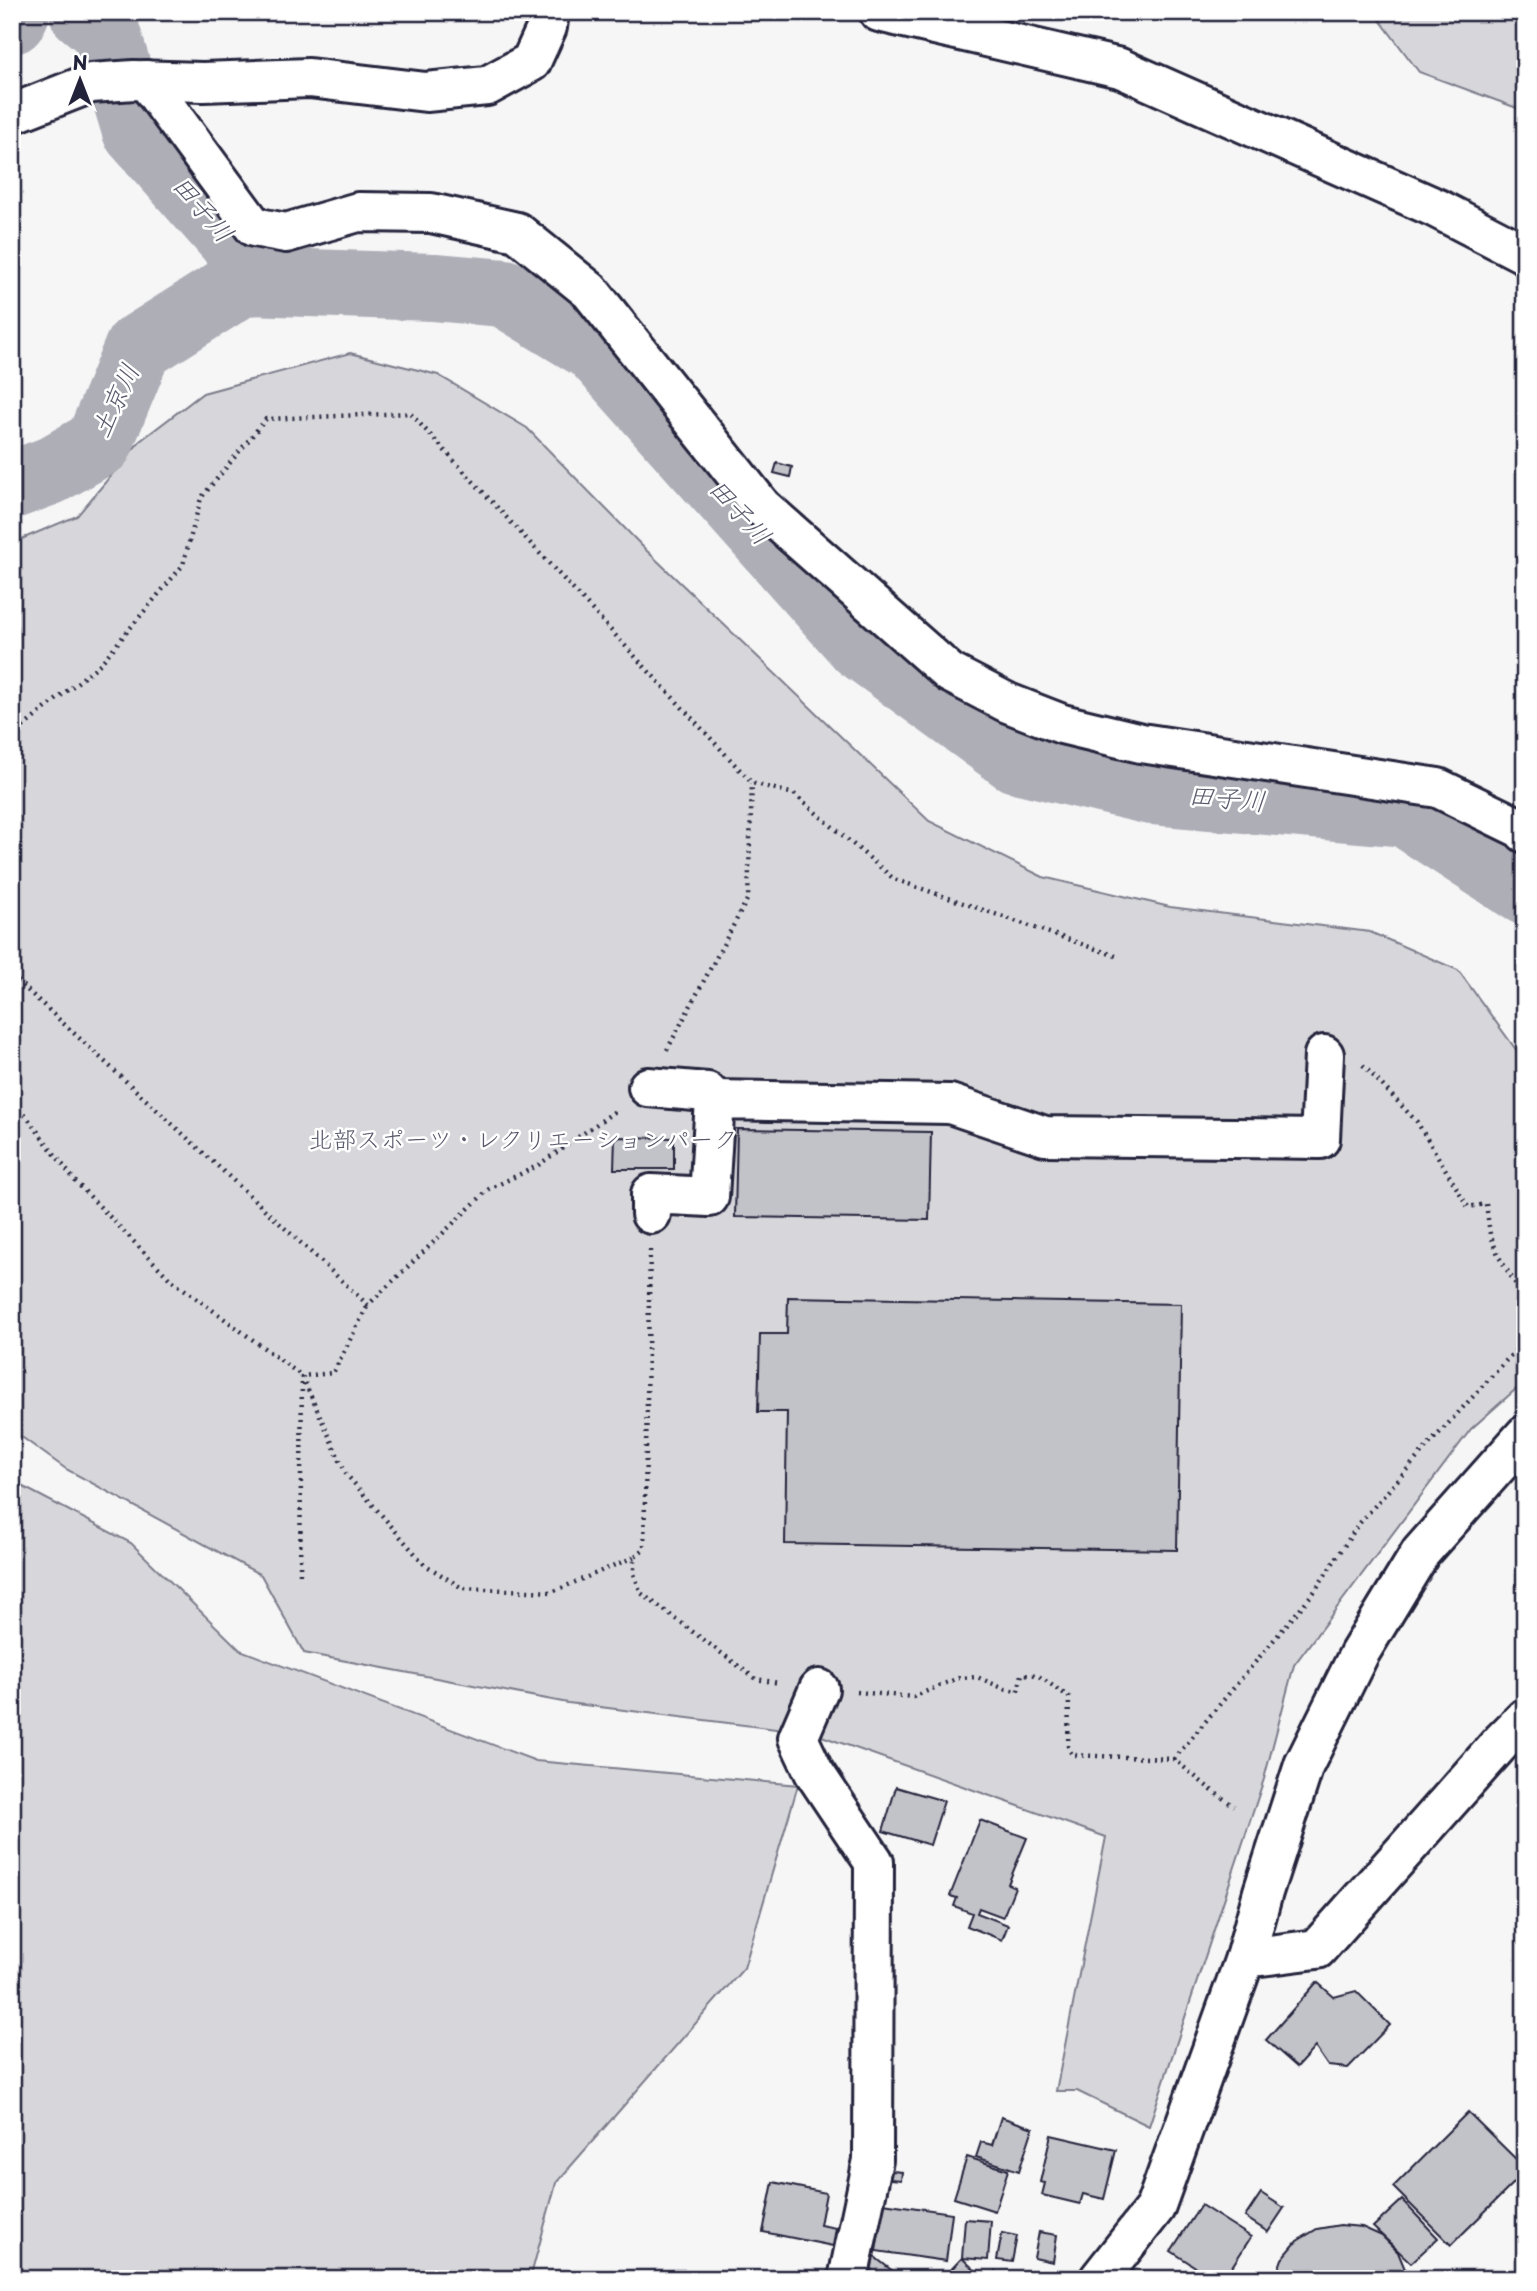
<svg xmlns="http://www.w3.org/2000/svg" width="1537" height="2291" viewBox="0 0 1537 2291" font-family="'Playpen Sans','Klee One',sans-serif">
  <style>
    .green { fill: #d7d7db; stroke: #7c7c8b; stroke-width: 2 }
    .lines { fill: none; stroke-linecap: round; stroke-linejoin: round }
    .river { stroke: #aeaeb7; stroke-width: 68 }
    .building { fill: #c2c2c9; stroke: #22223b; stroke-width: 2 }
    .minor-casing { stroke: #22223b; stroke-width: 44 }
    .path { stroke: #22223b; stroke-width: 4.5; stroke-dasharray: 2 5; stroke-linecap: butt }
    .minor { stroke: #fff; stroke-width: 38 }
    .labels { text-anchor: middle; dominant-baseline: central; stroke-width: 5; stroke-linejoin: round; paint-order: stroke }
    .park-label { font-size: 24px; fill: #58586b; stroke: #fff }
    .water-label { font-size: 26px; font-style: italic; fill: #5a5a6d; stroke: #fff }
  </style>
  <rect width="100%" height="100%" fill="#f6f6f7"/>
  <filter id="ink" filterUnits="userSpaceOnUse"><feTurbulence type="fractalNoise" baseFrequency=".0143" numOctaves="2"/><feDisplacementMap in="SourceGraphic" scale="14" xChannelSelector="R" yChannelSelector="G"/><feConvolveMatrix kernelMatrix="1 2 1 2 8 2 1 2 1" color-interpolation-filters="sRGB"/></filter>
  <g filter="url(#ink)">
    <g class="green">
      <polygon points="1374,12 1525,12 1525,111 1419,72"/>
      <polygon points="350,353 438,375 527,428 646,550 929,821 1043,877 1170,907 1370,932 1458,970 1525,1062 1525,1381 1471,1429 1294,1665 1264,1779 1149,2126 1077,2091 1056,2091 1106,1837 816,1734 568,1703 304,1653 261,1575 66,1469 12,1430 12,543 77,516 140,441 203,393"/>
      <polygon points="12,1481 131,1543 240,1650 536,1761 798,1785 744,1968 556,2183 530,2279 12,2279"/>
    </g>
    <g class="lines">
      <g class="river">
        <polyline points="83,12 106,31 136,131 239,248 244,281"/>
        <polyline points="12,20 16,12"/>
        <polyline points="244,281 434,287 504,293 596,349 861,646 1016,759 1151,791 1405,813 1525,891"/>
        <polyline points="12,485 50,471 99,443 138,348 244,281"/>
      </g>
    </g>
    <g class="building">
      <polygon points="777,463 792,467 790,477 774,473"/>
      <polygon points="737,1129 931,1132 929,1220 735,1217"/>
      <polygon points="615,1137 674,1138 674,1169 614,1169"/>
      <polygon points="788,1297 1181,1304 1177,1550 785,1544 787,1412 758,1412 760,1334 787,1334"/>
      <polygon points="896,1787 944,1801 930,1845 883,1831"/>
      <polygon points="980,1820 1027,1838 1008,1884 1015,1887 1003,1917 979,1908 977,1913 1008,1925 1002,1940 967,1926 972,1913 954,1906 957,1898 950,1896"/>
      <polygon points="1317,1982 1334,1997 1356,1991 1390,2025 1348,2068 1328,2066 1315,2047 1297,2067 1266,2040"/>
      <polygon points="1468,2112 1525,2168 1525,2172 1451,2245 1393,2187"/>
      <polygon points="1001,2117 1033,2128 1019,2171 976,2157 981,2142 992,2145"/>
      <polygon points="1051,2135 1116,2150 1104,2199 1083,2194 1080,2204 1042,2195 1045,2183 1040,2182"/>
      <polygon points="967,2157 1008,2170 995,2211 954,2198"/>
      <polygon points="881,2170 902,2172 901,2180 880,2178"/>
      <polygon points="773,2182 826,2193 820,2225 836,2228 833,2246 763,2232"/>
      <polygon points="1261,2193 1284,2208 1268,2232 1245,2217"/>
      <polygon points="1402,2200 1438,2238 1411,2263 1373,2227"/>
      <polygon points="883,2203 952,2213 946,2261 876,2251"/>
      <polygon points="1201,2205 1251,2237 1224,2279 1214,2279 1171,2251"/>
      <polygon points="965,2219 991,2221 988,2260 962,2258"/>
      <polygon points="1340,2225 1362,2227 1382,2236 1398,2252 1409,2279 1275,2279 1282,2259 1297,2241 1317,2229"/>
      <polygon points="1039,2232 1057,2235 1053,2262 1034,2258"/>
      <polygon points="1002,2233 1017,2236 1012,2262 997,2260"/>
      <polygon points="872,2255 903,2279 870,2279 859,2270"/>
      <polygon points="962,2258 983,2278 982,2279 942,2279"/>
      <polygon points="996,2271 1004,2279 989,2279"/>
    </g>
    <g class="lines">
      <g class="minor-casing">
        <g id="minor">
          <polyline points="879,12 1120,68 1436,208 1525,254"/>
          <polyline points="146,80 254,227 286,233 358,212 431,213 517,232 590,291 762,507 950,673 1008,703 1062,724 1141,743 1438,788 1522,829 1525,833"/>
          <polyline points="12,114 91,83 134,80 203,82 309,78 426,92 487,86 531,62 547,27 549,12"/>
          <polyline points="648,1087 707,1092 715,1100"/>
          <polyline points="651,1214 651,1194 709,1197 715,1100 950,1104 1045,1136 1320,1139 1324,1055"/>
          <polyline points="819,1689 798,1738 814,1772 874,1862 873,2160 848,2279"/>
          <polyline points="1245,1958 1317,1949 1503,1740 1525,1718"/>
          <polyline points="1099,2279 1155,2208 1245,1958 1263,1892 1304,1765 1359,1654 1421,1552 1525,1435"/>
        </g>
      </g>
      <g class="path">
        <polyline points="12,736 101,663 183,565 201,498 266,419 410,413 752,783 794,794 894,879 1116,956"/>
        <polyline points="12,976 368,1305 489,1189 537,1166 618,1109"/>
        <polyline points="667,1050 748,898 752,783"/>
        <polyline points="1363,1065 1417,1122 1468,1207 1486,1204 1490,1234 1499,1257 1525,1299"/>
        <polyline points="12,1107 26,1116 75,1181 169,1278 302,1376 346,1474 424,1564 462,1588 552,1592 634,1557"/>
        <polyline points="650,1250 644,1549 634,1557 634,1574 641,1593 756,1679 779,1683"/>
        <polyline points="300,1574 302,1376 333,1373 368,1305"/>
        <polyline points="857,1692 913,1697 958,1678 977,1677 1005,1689 1018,1691 1022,1674 1037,1675 1069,1697 1068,1746 1072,1755 1174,1759 1210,1789 1234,1806"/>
        <polyline points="1174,1759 1314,1592 1358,1525 1433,1440 1525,1340"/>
      </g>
      <use href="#minor" class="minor"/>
    </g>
  </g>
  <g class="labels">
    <g class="park-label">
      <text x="523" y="1138">北部スポーツ・レクリエーションパーク</text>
    </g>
    <g class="water-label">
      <text transform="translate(204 208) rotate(49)">田子川</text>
      <text transform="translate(114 400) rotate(-65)">土京川</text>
      <text transform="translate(741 511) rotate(48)">田子川</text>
      <text transform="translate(1227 797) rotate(5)">田子川</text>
    </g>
  </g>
  <rect width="1537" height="2291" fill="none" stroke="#fff" stroke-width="42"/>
  <rect x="21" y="21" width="1495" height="2249" fill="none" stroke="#22223b" stroke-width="2.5" filter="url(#ink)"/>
  <g transform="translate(80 80)" stroke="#ffffff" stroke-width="5" paint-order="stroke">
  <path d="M0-5L12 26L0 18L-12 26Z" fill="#22223b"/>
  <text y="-10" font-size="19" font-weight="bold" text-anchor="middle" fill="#22223b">N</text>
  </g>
</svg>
